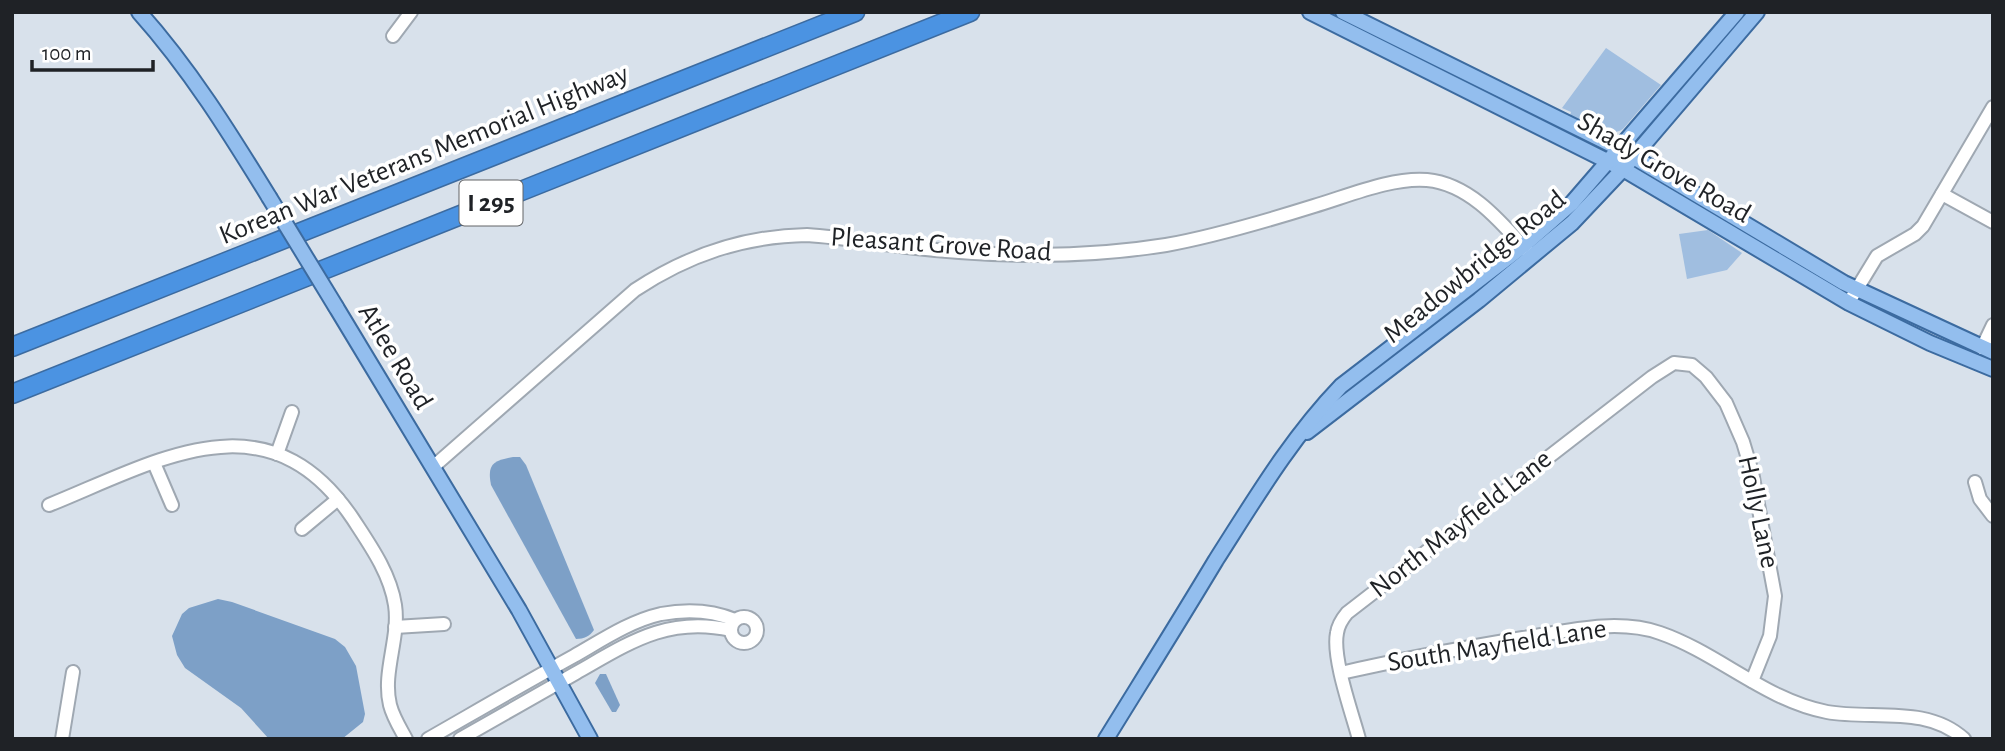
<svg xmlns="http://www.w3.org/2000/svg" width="2005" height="751" viewBox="0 0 2005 751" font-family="'Alegreya Sans',sans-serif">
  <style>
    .green { fill: #a0bee0 }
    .water { fill: #7da0c7 }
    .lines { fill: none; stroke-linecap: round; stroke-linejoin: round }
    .minor-casing { stroke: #9fa8b2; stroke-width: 16 }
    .major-casing { stroke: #3c6ba0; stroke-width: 18 }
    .highway-casing { stroke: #3c6ba0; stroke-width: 21 }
    .minor { stroke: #fff; stroke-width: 12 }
    .major { stroke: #93beee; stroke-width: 14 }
    .highway { stroke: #4b93e2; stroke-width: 18 }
    .major-bridge-casing { stroke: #3c6ba0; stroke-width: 18; stroke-linecap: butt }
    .major-bridge { stroke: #93beee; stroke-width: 14 }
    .labels { text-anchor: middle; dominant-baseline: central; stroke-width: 7; stroke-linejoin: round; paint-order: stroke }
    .shield { fill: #fff; stroke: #626467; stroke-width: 2 }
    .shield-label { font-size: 26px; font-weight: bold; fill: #1f2226 }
    .street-label { font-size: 28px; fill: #1f2226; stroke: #fff }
  </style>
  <rect width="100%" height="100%" fill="#d8e1eb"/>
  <g class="green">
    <path d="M1606,48l55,37 -38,44c-17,11 -37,-5 -53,-13l1,-4 -9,-4z"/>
    <polygon points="1708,230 1742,253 1727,270 1687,279 1679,234"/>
  </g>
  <g class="water">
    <path d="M513,457h7l6,8 68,165c-4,6 -10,9 -18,9l-85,-154c-4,-21 2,-24 22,-28z"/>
    <polygon points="218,599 232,602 335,639 345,647 356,666 365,714 363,722 342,739 269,739 241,708 185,668 177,655 172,636 182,614 189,608"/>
    <polygon points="600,674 606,674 620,705 616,712 612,712 595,683"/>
  </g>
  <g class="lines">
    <g class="minor-casing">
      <g id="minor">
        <polyline points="393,36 411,12"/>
        <polyline points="1942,194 1993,222"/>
        <polyline points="1852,297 1877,256 1915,234 1923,226 1993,107"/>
        <polyline points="1982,348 1993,325"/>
        <polyline points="277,454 292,412"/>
        <polyline points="154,463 172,505"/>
        <path d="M433,467l202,-177c53,-35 108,-54 172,-55 33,2 66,8 100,12 85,10 173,12 259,-2 50,-9 100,-24 148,-39 34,-10 78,-29 113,-26 43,4 74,42 101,72"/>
        <polyline points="1975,482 1980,499 1993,516"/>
        <path d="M49,505c109,-44 219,-113 304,14 17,26 37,54 42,86 5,33 -13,67 -5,100 3,12 10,23 16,34"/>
        <polyline points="302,529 338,499"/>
        <circle cx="744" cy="630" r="13"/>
        <polyline points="395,627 444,624"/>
        <path d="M1341,673c61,-14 121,-25 182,-35 44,-7 94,-20 137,-5 58,20 105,67 167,79 45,8 100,-7 137,27"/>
        <polyline points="62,739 73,672"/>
        <path d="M428,739c49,-28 97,-56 146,-83 28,-16 56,-35 87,-42 27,-5 50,-4 74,6"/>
        <path d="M460,739c39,-22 77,-44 116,-66 53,-30 91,-57 155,-43"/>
        <path d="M1359,739c-7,-26 -27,-81 -22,-106 1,-7 5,-14 10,-20l305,-236 22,-14 18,2 14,12 20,26 17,39 9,30 23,124 -5,40 -18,45"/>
      </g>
    </g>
    <g class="major-casing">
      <g id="major">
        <path d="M139,12c51,57 90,120 130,185"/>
        <polyline points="1310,12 1623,169 1849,303 1930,343 1993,369"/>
        <polyline points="1343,12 1620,149 1844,283 1993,352"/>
        <polyline points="336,307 519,610 590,739"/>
        <polyline points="1307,432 1479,300 1572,223 1623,169 1757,12"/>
        <path d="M1106,739c37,-60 74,-119 110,-179 39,-61 75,-122 125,-174l182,-140 49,-43 165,-191"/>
      </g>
    </g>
    <g class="highway-casing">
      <g id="highway">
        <polyline points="12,347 855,12"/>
        <polyline points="12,394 970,12"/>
      </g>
    </g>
    <use href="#minor" class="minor"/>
    <use href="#major" class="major"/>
    <use href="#highway" class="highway"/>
    <g class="major-bridge-casing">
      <polyline id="major-bridge" points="269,197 336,307"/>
    </g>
    <use href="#major-bridge" class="major-bridge"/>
  </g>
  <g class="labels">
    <rect class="shield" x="459.5" y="180.5" width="63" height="45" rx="5"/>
    <g class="shield-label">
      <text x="491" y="203">I 295</text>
    </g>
    <g class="street-label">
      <text transform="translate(424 155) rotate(-22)">Korean War Veterans Memorial Highway</text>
      <text transform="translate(1664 168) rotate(30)">Shady Grove Road</text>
      <text transform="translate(941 245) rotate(4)">Pleasant Grove Road</text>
      <text transform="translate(1475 267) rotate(-39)">Meadowbridge Road</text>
      <text transform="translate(395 357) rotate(59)">Atlee Road</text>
      <text transform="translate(1758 512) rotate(78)">Holly Lane</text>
      <text transform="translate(1461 524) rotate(-38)">North Mayfield Lane</text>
      <text transform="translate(1497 646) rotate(-9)">South Mayfield Lane</text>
    </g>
  </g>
  <rect width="2005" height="751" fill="none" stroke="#1f2226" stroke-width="28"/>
  <path d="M32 60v10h121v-10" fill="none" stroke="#1f2226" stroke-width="3.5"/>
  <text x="42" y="60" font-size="21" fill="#1f2226" stroke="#ffffff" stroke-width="5" paint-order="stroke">100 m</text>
</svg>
